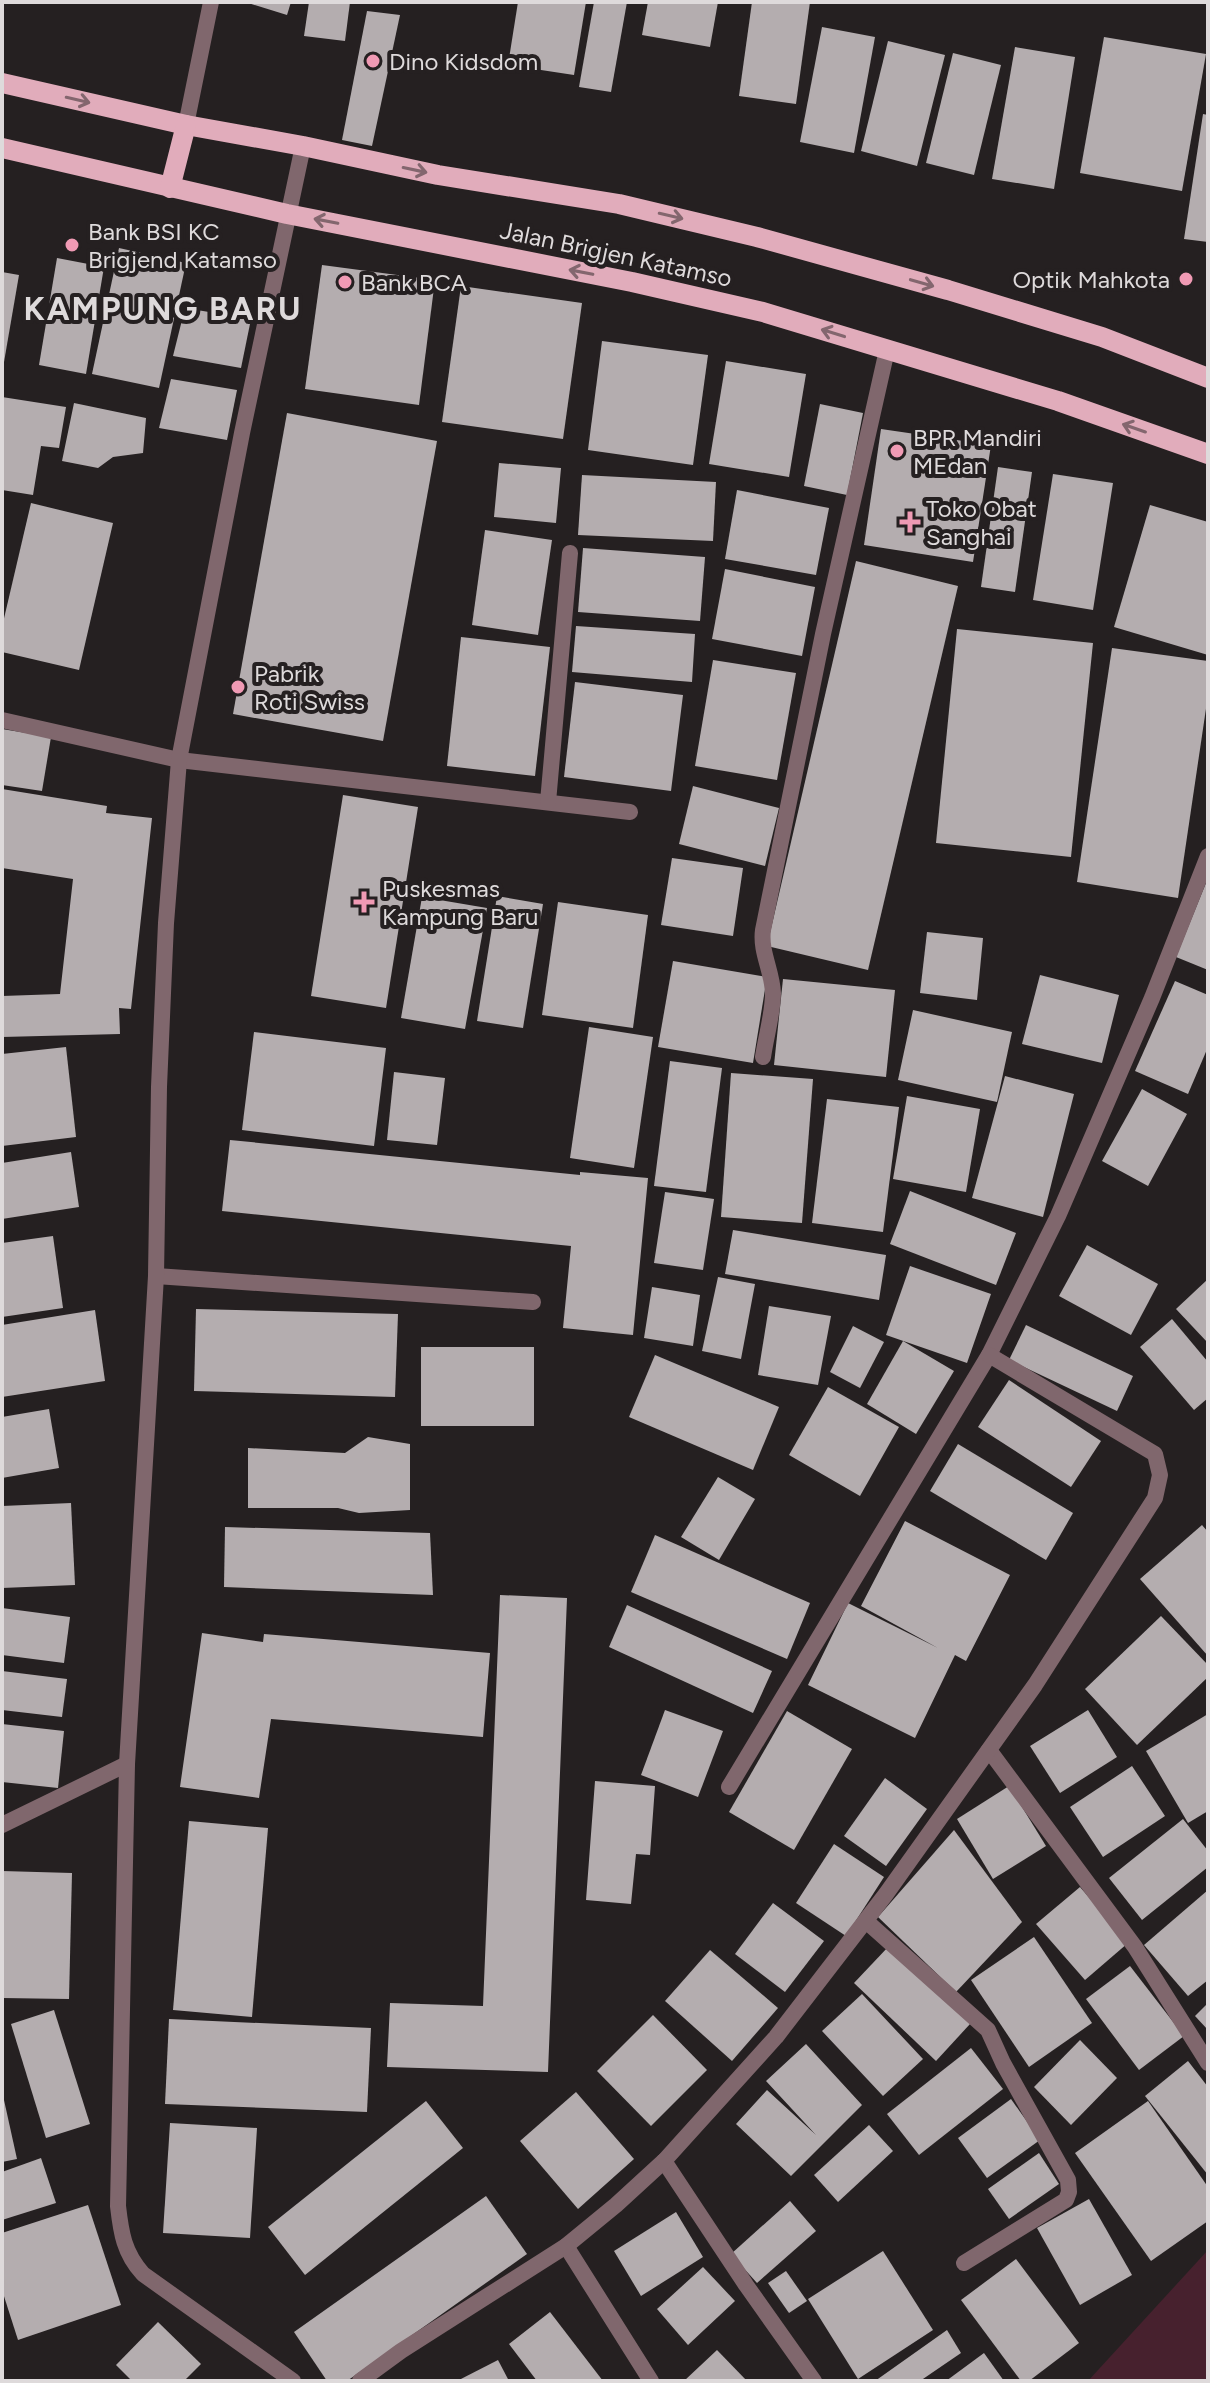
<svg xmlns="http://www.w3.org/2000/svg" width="1210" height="2383" viewBox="0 0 1210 2383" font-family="Figtree,sans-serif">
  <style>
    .green { fill: #47212e }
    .building { fill: #b4adaf }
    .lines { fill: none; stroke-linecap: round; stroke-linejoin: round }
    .lane { stroke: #80676d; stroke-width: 16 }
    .street { stroke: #80676d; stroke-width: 16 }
    .primary { stroke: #e1acbb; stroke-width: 20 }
    .oneway { stroke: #83666e }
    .poi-dot { fill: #f09ab4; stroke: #252021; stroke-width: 3 }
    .labels { text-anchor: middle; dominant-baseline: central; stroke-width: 8; stroke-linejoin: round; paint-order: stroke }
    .poi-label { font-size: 24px; fill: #dedadb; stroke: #252021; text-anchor: start }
    .street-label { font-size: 24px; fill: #dedadb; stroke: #252021 }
    .district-label { font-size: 32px; font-weight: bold; letter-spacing: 2px; fill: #dedadb; stroke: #252021 }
  </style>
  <rect width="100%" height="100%" fill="#252021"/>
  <polygon class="green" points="1208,2250 1208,2381 1088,2381"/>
  <g class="building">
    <polygon points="245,2 291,2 287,15"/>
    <polygon points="309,2 350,2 345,41 304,36"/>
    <polygon points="518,2 586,2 574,75 508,65"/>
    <polygon points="594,2 627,2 611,92 579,87"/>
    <polygon points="648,2 718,2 710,47 642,35"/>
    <polygon points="752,2 810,2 796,104 739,96"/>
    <polygon points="367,11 400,15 372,146 342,140"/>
    <polygon points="822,27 875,37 854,153 800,142"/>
    <polygon points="1104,37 1206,54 1182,191 1080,173"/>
    <polygon points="888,41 945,55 917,166 861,151"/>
    <polygon points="1015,47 1075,57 1054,189 992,179"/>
    <polygon points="953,53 1001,65 974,175 926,163"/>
    <polygon points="1203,114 1208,115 1208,242 1184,239"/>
    <polygon points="119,248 186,263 159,388 92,374"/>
    <polygon points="57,258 104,267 86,374 39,365"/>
    <polygon points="322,265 435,280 419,405 305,389"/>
    <polygon points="2,272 19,275 4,362 2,362"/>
    <polygon points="461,286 582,303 563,439 442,422"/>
    <polygon points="185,308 251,319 241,368 173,356"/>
    <polygon points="602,341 708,355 693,465 588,450"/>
    <polygon points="726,361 806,374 789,477 709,464"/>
    <polygon points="171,379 237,390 227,440 159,428"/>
    <polygon points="2,397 66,407 59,448 41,446 33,495 2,490"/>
    <polygon points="74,403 146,418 143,453 113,457 98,468 62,461"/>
    <polygon points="820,404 863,413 847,495 804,486"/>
    <polygon points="287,413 437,441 383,741 233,714"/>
    <polygon points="881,429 991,445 973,562 864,545"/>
    <polygon points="499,463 561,468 556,523 494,517"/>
    <polygon points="998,467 1032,472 1015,592 981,587"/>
    <polygon points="1053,474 1113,483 1093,610 1033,600"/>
    <polygon points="582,475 716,482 713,541 578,535"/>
    <polygon points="737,490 829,508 816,575 725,559"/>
    <polygon points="31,503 113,523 79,670 2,652 2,627"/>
    <polygon points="1150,505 1208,522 1208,655 1114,627"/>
    <polygon points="485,530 552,540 538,635 472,625"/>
    <polygon points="583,548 705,557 700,621 578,612"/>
    <polygon points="856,561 958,586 868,970 767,946"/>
    <polygon points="725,569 815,587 802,656 712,639"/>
    <polygon points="576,626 695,634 692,682 572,672"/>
    <polygon points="957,629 1093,643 1071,857 936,843"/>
    <polygon points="461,637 550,647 535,776 447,766"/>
    <polygon points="1112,648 1208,661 1208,695 1178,898 1077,882"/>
    <polygon points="713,660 796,673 777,780 695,766"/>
    <polygon points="575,682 683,695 671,791 564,777"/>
    <polygon points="2,729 51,737 42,791 2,785"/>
    <polygon points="693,786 779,808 765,866 679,844"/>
    <polygon points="2,789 107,806 106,813 152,818 131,1009 119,1008 120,1034 2,1037 2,996 60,994 73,879 2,868"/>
    <polygon points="343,795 418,807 386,1008 311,996"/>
    <polygon points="672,858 743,868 733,936 661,925"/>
    <polygon points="1208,878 1208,970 1176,957"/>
    <polygon points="497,896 543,904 523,1028 477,1021"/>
    <polygon points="422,897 487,908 465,1029 401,1018"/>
    <polygon points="558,902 648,915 633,1028 542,1015"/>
    <polygon points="927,932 983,938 977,1000 920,993"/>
    <polygon points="673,961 767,977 753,1063 658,1047"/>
    <polygon points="1040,975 1119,995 1102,1063 1022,1044"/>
    <polygon points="783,979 895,990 886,1077 774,1065"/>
    <polygon points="1175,981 1208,995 1208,1047 1188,1094 1135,1071"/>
    <polygon points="913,1010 1012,1032 997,1102 898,1080"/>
    <polygon points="589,1027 653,1037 634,1168 570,1158"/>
    <polygon points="254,1032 386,1048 374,1146 242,1130"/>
    <polygon points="66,1047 76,1137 2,1146 2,1054"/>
    <polygon points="670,1061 722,1068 706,1192 654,1186"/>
    <polygon points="394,1072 445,1078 437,1145 387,1140"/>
    <polygon points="731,1073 813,1079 802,1223 721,1217"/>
    <polygon points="1005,1076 1074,1094 1043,1217 972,1198"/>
    <polygon points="1142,1089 1187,1114 1148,1186 1102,1161"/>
    <polygon points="907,1096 980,1109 966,1192 893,1179"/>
    <polygon points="827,1099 899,1107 883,1232 812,1223"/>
    <polygon points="230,1140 580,1175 580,1172 648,1178 633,1335 563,1328 571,1246 222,1211"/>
    <polygon points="71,1152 79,1207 2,1219 2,1163"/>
    <polygon points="910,1191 1016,1233 996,1285 890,1244"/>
    <polygon points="665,1192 714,1199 703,1270 654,1263"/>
    <polygon points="733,1230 886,1255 879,1300 725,1274"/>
    <polygon points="53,1236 63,1308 2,1317 2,1243"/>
    <polygon points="1087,1245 1158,1284 1131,1335 1059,1296"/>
    <polygon points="910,1266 991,1294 967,1363 886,1335"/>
    <polygon points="718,1277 755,1284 741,1359 702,1351"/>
    <polygon points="1208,1279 1208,1343 1176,1309"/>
    <polygon points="652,1287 700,1295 693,1346 644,1338"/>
    <polygon points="769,1306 831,1316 818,1385 758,1375"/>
    <polygon points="196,1309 398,1314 395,1397 194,1391"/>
    <polygon points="95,1310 105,1381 2,1397 2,1325"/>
    <polygon points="1172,1319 1208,1362 1208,1398 1194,1410 1140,1347"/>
    <polygon points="1026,1325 1133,1376 1117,1411 1009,1360"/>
    <polygon points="853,1326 884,1342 860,1388 830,1372"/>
    <polygon points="903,1341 954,1371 916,1434 867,1404"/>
    <rect x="421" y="1347" width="113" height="79"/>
    <polygon points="655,1355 779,1407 753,1470 629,1417"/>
    <polygon points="1009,1380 1101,1441 1071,1487 978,1427"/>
    <polygon points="828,1387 899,1427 860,1496 789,1455"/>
    <polygon points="49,1409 59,1468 2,1478 2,1417"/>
    <polygon points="368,1437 410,1444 410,1510 359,1513 338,1508 248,1508 248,1448 345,1453"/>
    <polygon points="958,1444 1073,1513 1046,1560 930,1491"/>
    <polygon points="718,1477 755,1499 719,1560 681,1537"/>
    <polygon points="71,1503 75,1585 2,1588 2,1506"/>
    <polygon points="905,1521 1010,1575 966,1661 955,1655 915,1738 808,1685 848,1603 938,1648 861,1606"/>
    <polygon points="1202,1525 1208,1532 1208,1656 1140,1579"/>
    <polygon points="225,1527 430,1533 433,1595 224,1587"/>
    <polygon points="655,1535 810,1603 787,1659 631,1592"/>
    <polygon points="500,1595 567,1598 548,2072 387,2067 390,2003 483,2006"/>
    <polygon points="627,1605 772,1671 753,1713 609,1647"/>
    <polygon points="2,1608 70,1617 64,1663 2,1655"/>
    <polygon points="1161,1616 1208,1665 1208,1677 1137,1745 1085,1689"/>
    <polygon points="202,1633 263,1642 264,1634 490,1653 483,1737 271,1719 259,1798 180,1787"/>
    <polygon points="2,1671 67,1679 62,1717 2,1710"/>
    <polygon points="665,1710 723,1731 698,1797 641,1775"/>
    <polygon points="1088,1710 1117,1757 1060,1793 1030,1746"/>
    <polygon points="787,1711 852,1749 794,1850 729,1812"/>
    <polygon points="1208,1714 1208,1811 1188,1823 1146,1751"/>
    <polygon points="2,1724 64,1731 58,1788 2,1782"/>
    <polygon points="1132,1766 1165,1816 1103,1857 1070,1807"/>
    <polygon points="885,1778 927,1809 886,1866 844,1836"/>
    <polygon points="595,1781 655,1786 650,1855 636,1854 631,1904 586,1900"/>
    <polygon points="1009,1786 1046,1846 993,1879 957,1819"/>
    <polygon points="1183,1819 1208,1851 1208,1867 1142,1920 1109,1878"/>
    <polygon points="189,1821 268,1828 252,2017 173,2010"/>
    <polygon points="954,1830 1022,1922 956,1992 878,1917"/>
    <polygon points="834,1844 884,1877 846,1936 796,1903"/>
    <polygon points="2,1871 72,1873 69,1999 2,1998"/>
    <polygon points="1080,1887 1128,1943 1085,1980 1036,1924"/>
    <polygon points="1208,1890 1208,1980 1188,1996 1144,1945"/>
    <polygon points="773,1903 824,1941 785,1992 735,1954"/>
    <polygon points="1034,1937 1092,2023 1029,2067 971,1980"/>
    <polygon points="889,1946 970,2024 936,2061 854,1983"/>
    <polygon points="710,1950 778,2008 732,2061 665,2001"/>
    <polygon points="1130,1966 1184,2036 1139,2070 1086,1999"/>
    <polygon points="862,1994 923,2059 883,2096 822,2031"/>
    <polygon points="1208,2003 1208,2030 1195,2016"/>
    <polygon points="54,2010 90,2124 46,2138 11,2024"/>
    <polygon points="653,2015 707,2070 651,2126 597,2071"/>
    <polygon points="169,2019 371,2028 367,2112 165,2104"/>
    <polygon points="1080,2040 1117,2078 1071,2125 1034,2087"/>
    <polygon points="806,2044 862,2105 791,2176 736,2124 767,2090 816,2135 766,2081"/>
    <polygon points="971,2048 1003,2089 919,2155 887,2114"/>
    <polygon points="1188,2061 1208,2087 1208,2175 1145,2096"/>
    <polygon points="2,2091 17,2159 2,2162"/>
    <polygon points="576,2092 634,2159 578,2209 520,2141"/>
    <polygon points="1011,2099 1040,2140 987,2178 958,2138"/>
    <polygon points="426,2101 463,2148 305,2275 268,2227"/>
    <polygon points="1148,2101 1208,2187 1208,2221 1151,2261 1075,2153"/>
    <polygon points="170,2123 257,2128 250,2238 163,2233"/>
    <polygon points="869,2125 893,2151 838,2202 814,2175"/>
    <polygon points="1039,2153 1059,2184 1009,2219 988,2189"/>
    <polygon points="41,2158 56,2203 2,2220 2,2172"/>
    <polygon points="486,2196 527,2254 347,2381 327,2381 294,2332"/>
    <polygon points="1089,2199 1132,2275 1080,2305 1037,2228"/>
    <polygon points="790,2201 816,2231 757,2283 731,2254"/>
    <polygon points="88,2205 121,2305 18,2340 2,2290 2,2233"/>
    <polygon points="676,2212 703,2257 641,2296 614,2251"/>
    <polygon points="883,2251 933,2330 858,2379 808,2299"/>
    <polygon points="1016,2259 1079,2343 1029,2381 1021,2381 961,2300"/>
    <polygon points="703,2267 735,2301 688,2345 657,2309"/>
    <polygon points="786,2271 807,2301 789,2313 768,2283"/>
    <polygon points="550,2312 603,2381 537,2381 509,2344"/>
    <polygon points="158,2322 201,2364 184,2381 132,2381 116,2365"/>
    <polygon points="947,2330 961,2353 920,2381 875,2381"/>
    <polygon points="717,2350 747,2381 684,2381"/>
    <polygon points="984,2353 1004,2381 946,2381"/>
    <polygon points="498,2360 509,2381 457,2381"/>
  </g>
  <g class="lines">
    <polyline class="lane" points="156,1276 533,1302"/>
    <g class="street">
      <polyline points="186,125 211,2"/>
      <polyline points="2,720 179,760 630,812"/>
      <polyline points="548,802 570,553"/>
      <path d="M763,1057c3,-21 10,-44 10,-64 -1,-23 -13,-41 -10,-63l60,-296 64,-284"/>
      <polyline points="989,1750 1135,1947 1208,2063"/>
      <polyline points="729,1787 989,1355 1058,1216 1152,998 1208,856"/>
      <polyline points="2,1825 127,1764"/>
      <polyline points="866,1921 988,2030 1003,2063 1068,2180 1069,2192 1066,2200 964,2263"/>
      <polyline points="664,2161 746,2285 814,2381"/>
      <polyline points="566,2246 651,2381"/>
      <path d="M293,2381l-150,-107c-19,-21 -22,-41 -25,-68l9,-442 29,-488 3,-189 7,-164 13,-163 63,-327 61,-287"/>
      <polyline points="360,2381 401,2351 566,2246 616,2205 664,2161 776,2037 886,1894 1035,1685 1155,1498 1160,1475 1155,1454 989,1355"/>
    </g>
    <g class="primary">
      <polyline points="2,83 186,125 303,146 438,175 619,204 757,237 948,290 1102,337 1208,378"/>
      <polyline points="2,148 287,214 632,282 763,312 1058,401 1208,454"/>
      <polyline points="170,188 186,125"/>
    </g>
  </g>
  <defs><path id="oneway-shaft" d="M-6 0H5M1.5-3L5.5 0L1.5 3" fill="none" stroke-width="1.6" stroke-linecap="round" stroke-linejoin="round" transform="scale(2)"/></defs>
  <g class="oneway">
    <use href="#oneway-shaft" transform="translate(78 100) rotate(13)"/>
    <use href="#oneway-shaft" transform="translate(415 170) rotate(12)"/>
    <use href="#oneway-shaft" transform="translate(671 216) rotate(13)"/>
    <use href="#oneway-shaft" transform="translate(326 221) rotate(-169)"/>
    <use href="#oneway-shaft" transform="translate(581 272) rotate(-169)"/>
    <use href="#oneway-shaft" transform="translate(922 283) rotate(16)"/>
    <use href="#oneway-shaft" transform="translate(833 333) rotate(-163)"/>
    <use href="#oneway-shaft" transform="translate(1134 428) rotate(-161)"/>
  </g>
  <g class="poi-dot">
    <circle cx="373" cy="61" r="8"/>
    <circle cx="72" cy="245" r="8"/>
    <circle cx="1186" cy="279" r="8"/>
    <circle cx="345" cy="282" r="8"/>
    <circle cx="897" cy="451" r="8"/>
    <path d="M906 510h8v8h8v8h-8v8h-8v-8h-8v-8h8z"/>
    <circle cx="238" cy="687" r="8"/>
    <path d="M360 890h8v8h8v8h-8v8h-8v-8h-8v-8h8z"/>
  </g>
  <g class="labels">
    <g class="poi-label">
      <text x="389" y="61">Dino Kidsdom</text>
      <text x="88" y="231">Bank BSI KC<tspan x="88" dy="28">Brigjend Katamso</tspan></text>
      <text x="1170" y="279" text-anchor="end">Optik Mahkota</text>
      <text x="361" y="282">Bank BCA</text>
      <text x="913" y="437">BPR Mandiri<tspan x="913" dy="28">MEdan</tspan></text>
      <text x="926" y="508">Toko Obat<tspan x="926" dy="28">Sanghai</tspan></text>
      <text x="254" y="673">Pabrik<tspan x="254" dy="28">Roti Swiss</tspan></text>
      <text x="382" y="888">Puskesmas<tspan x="382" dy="28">Kampung Baru</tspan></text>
    </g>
    <g class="street-label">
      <text transform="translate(616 254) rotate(12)">Jalan Brigjen Katamso</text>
    </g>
    <g class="district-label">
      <text x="163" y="309">KAMPUNG BARU</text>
    </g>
  </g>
  <rect width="1210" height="2383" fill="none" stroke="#dedadb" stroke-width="8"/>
</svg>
